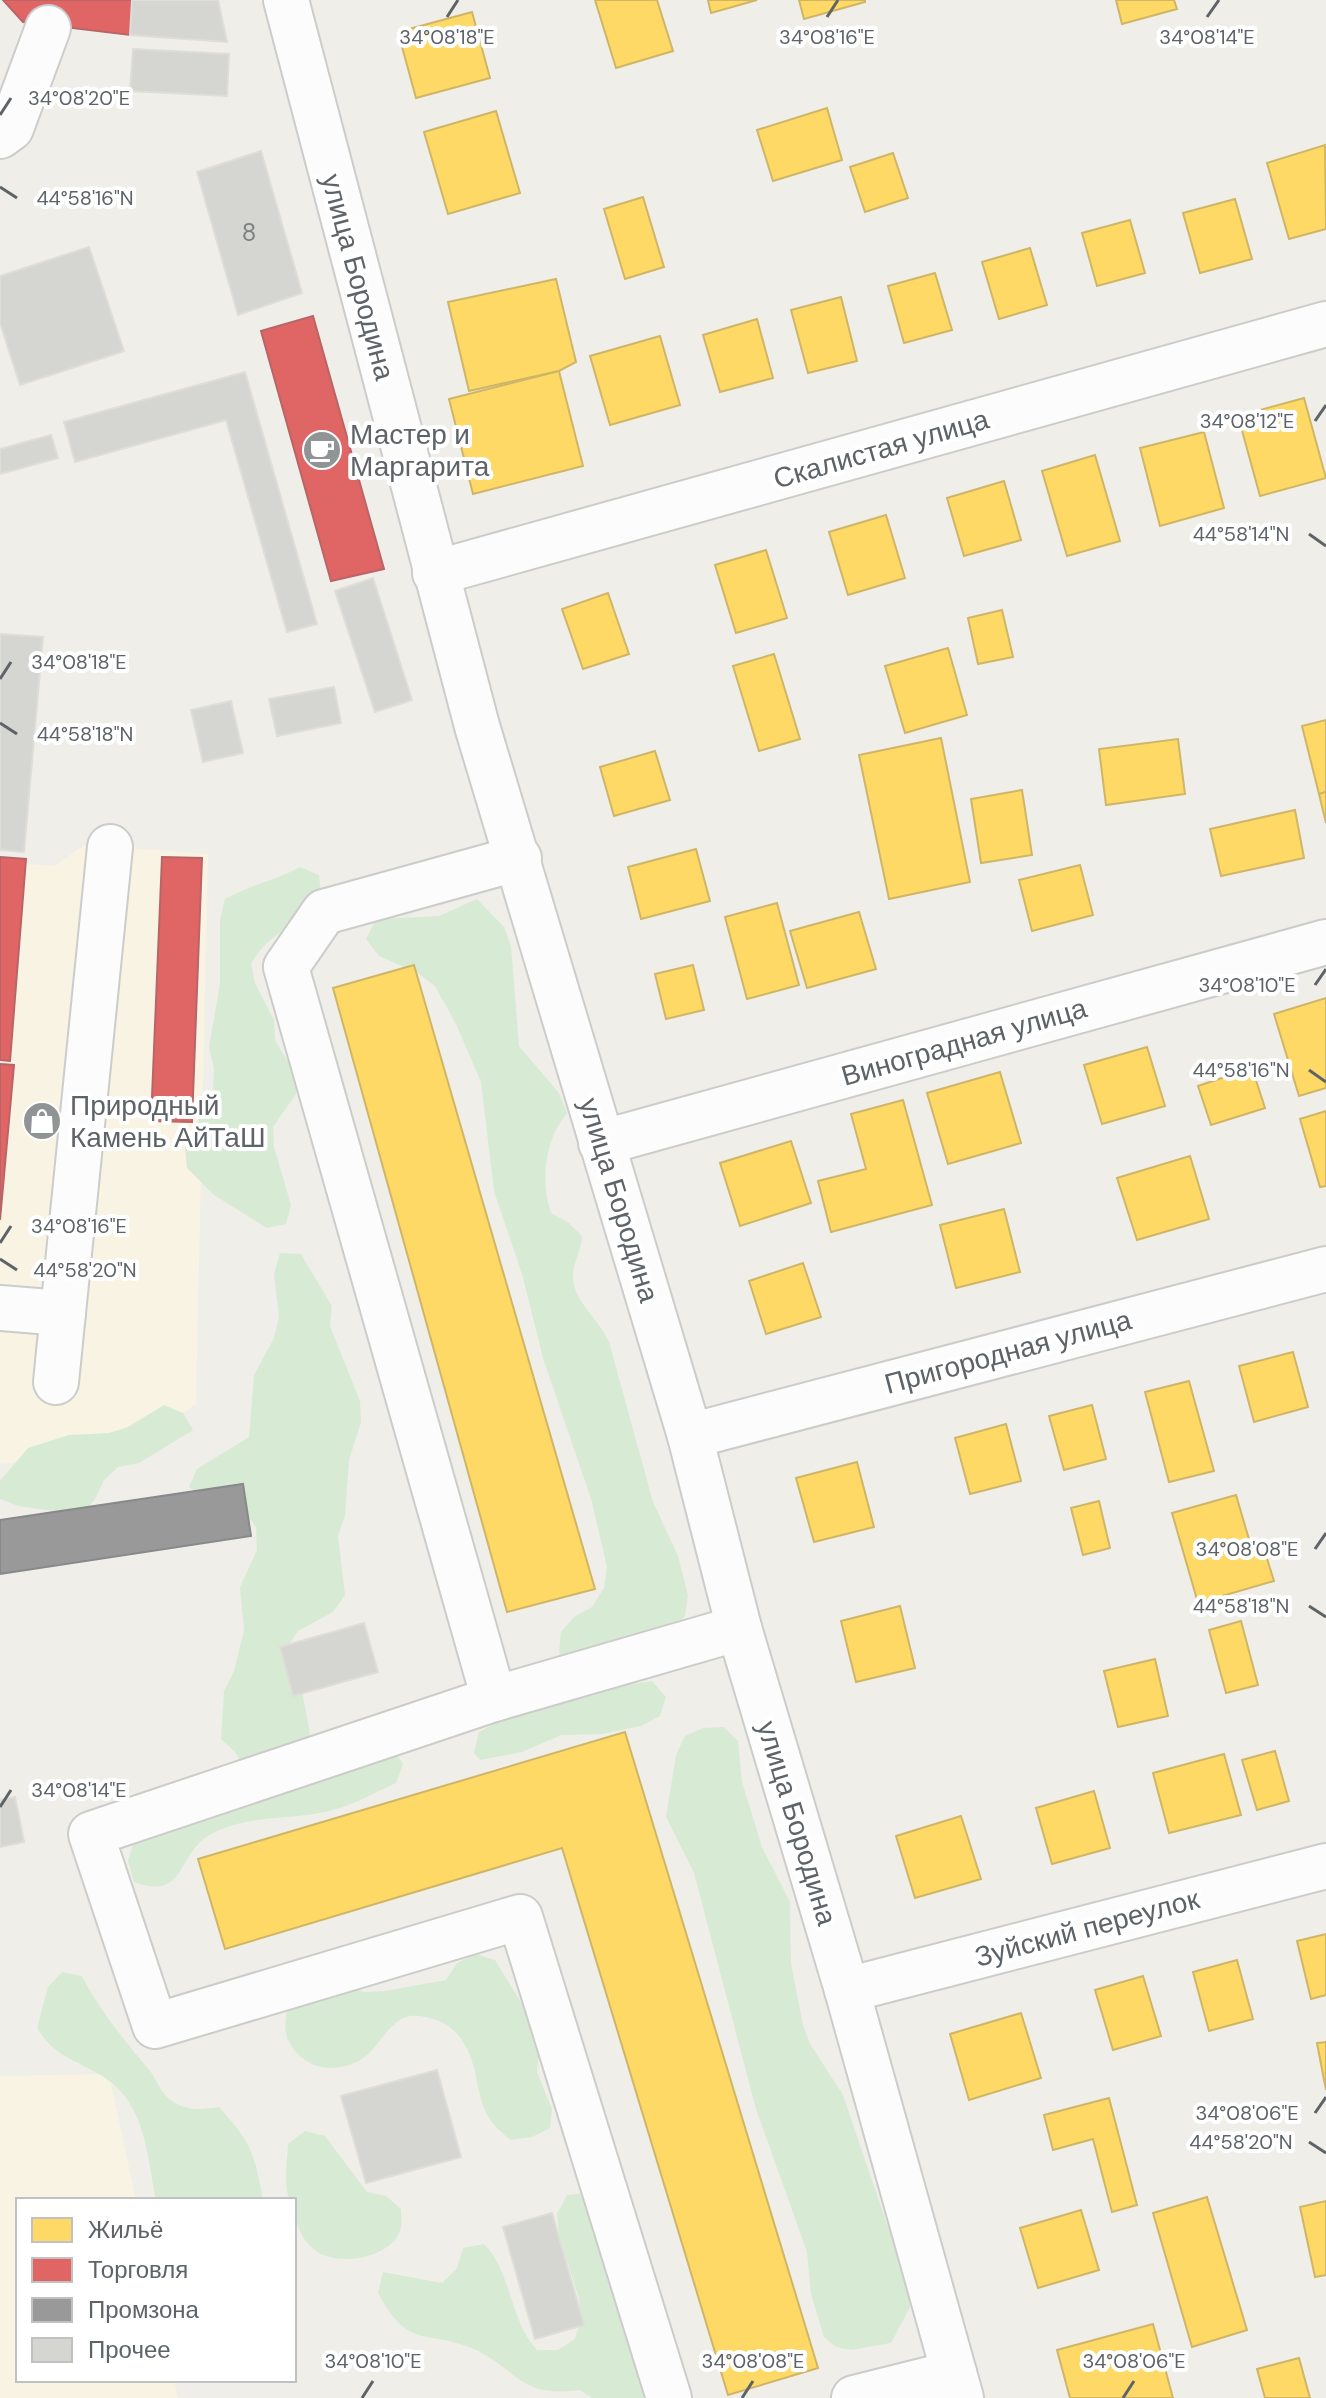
<svg xmlns="http://www.w3.org/2000/svg" width="1326" height="2398" viewBox="0 0 1326 2398" font-family="'DM Sans',sans-serif">
  <style>
    .commercial { fill: #f8f3e3 }
    .green { fill: #d7ebd4 }
    .homes { fill: #ffd966; stroke: #cfb667; stroke-width: 2 }
    .shops { fill: #e06666; stroke: #b96567; stroke-width: 2 }
    .industry { fill: #999; stroke: #87898a; stroke-width: 2 }
    .building { fill: #d5d5d2; stroke: #deddd8; stroke-width: 2 }
    .lines { fill: none; stroke-linecap: round; stroke-linejoin: round }
    .minor-casing { stroke: #cccccb; stroke-width: 48 }
    .minor { stroke: #fdfcfc; stroke-width: 44 }
    .ticks { fill: none; stroke: #5e6368; stroke-width: 3 }
    .labels { text-anchor: middle; dominant-baseline: central; stroke-width: 8; stroke-linejoin: round; paint-order: stroke }
    .number-label { font-size: 24px; fill: #7d8184 }
    .street-label { font-size: 28px; fill: #5e6368; stroke: #fff }
    .poi-label { font-size: 28px; fill: #5e6368; stroke: #fff; text-anchor: start }
    .ticks-label { font-size: 20px; text-anchor: middle; fill: #5e6368; stroke: #fff; stroke-width: 8; stroke-linejoin: round; paint-order: stroke }
  </style>
  <rect width="100%" height="100%" fill="#efeee9"/>
  <g class="commercial">
    <polygon points="84,845 208,854 196,1404 128,1449 0,1464 0,862 55,866"/>
    <polygon points="109,2074 136,2200 18,2200 18,2380 174,2380 178,2398 0,2398 0,2076"/>
  </g>
  <g class="green">
    <path d="M300,867l19,8 2,20c-20,30 -53,37 -70,69l4,19 19,37 1,20 21,35v19l-23,33 1,20 17,58 -5,19 -19,4 -53,-33 -27,-27 -2,-21 28,-57 1,-21 -5,-22 11,-63v-64l5,-21c24,-14 50,-18 75,-32z"/>
    <path d="M477,899l27,28 7,19 8,100 40,47 8,20c-22,26 -27,68 -16,100l18,10 13,13c-1,14 -8,26 -9,38 -2,26 26,44 36,68l44,160 25,54 10,39 -3,21 -14,15 -97,37 -15,-15 2,-21 13,-15 18,-10 12,-19 3,-21 -15,-65 -49,-144 -21,-84 -28,-83 -13,-109 -25,-58 -21,-38 -17,-13 -39,-17 -13,-17 10,-20 63,-3z"/>
    <path d="M280,1253l21,1 31,52 -2,20 30,75 1,21 -12,38 -4,56 -7,20 7,59 -12,17 -35,19 -16,24 6,19 14,17 9,48 81,8 11,17 -7,19c-18,8 -37,19 -56,25 -42,14 -93,4 -132,28 -32,20 -22,65 -74,46l-6,-21 6,-21 111,-68 -9,-19 -15,-14 3,-48 10,-20 10,-41 -4,-43 17,-37 -1,-23 -13,-17 -37,-11 -17,-12 8,-18 52,-32 5,-62 20,-37 5,-21 -5,-43z"/>
    <polygon points="164,1405 183,1413 193,1430 139,1463 118,1467 104,1480 95,1499 82,1515 18,1506 0,1499 0,1481 28,1448 69,1435 109,1433 128,1427"/>
    <path d="M652,1681l14,16 -6,19 -19,10 -39,8 -41,1 -39,17 -42,8 -6,-7 5,-21c29,-17 64,-25 94,-41l20,5 19,-9z"/>
    <polygon points="724,1727 738,1741 742,1782 762,1847 790,1902 791,1963 803,2025 810,2044 843,2095 889,2230 908,2266 913,2285 910,2307 891,2343 851,2350 836,2347 824,2337 811,2294 807,2252 756,2109 694,1873 666,1817 676,1755 685,1736 703,1728"/>
    <path d="M476,1954l19,6 32,52 12,39 -2,21 15,37 -2,19 -18,9 -22,3c-7,-7 -16,-14 -21,-22 -18,-31 -7,-67 -42,-93 -9,-6 -31,-12 -41,-8 -18,7 -26,27 -39,38 -18,16 -50,18 -67,1 -16,-15 -17,-29 -12,-49l57,-22 19,7 21,-1 61,-11 11,-17z"/>
    <path d="M62,1972l20,4c18,35 43,65 68,95 9,12 12,26 27,33 13,7 28,5 42,3 33,37 35,45 44,93h-107c-9,-44 -10,-95 -51,-122 -26,-17 -51,-21 -68,-50l11,-41z"/>
    <path d="M305,2131l20,5 42,56 19,4 15,13c0,6 1,14 0,19 -7,30 -64,40 -86,22 -16,-12 -21,-32 -21,-50h-5c-5,-19 -2,-37 -1,-56z"/>
    <path d="M587,2193l69,205h-64l-12,-8c-60,8 -61,-19 -104,-40 -47,-22 -66,3 -98,-57l5,-21 59,11 15,-15 6,-20 21,-4c29,30 25,76 53,106h21l17,-11 6,-20 -2,-21 -20,-62 -2,-22 10,-19z"/>
  </g>
  <g class="homes">
    <polygon points="595,0 657,0 673,51 616,68"/>
    <polygon points="708,0 757,0 711,13"/>
    <polygon points="799,0 865,0 865,2 804,19"/>
    <polygon points="1116,0 1174,0 1177,9 1122,24"/>
    <polygon points="472,12 490,78 416,98 398,32"/>
    <polygon points="827,108 842,160 773,181 757,130"/>
    <polygon points="496,111 520,193 448,214 424,132"/>
    <polygon points="1325,145 1326,229 1289,239 1267,163"/>
    <polygon points="893,153 908,198 865,212 850,167"/>
    <polygon points="643,197 664,267 625,279 604,209"/>
    <polygon points="1235,199 1252,259 1200,273 1183,213"/>
    <polygon points="1130,220 1145,273 1097,286 1082,233"/>
    <polygon points="1030,248 1047,305 999,319 982,262"/>
    <polygon points="935,273 952,330 904,343 888,286"/>
    <polygon points="556,279 576,362 559,371 469,391 448,302"/>
    <polygon points="841,297 857,361 808,373 791,310"/>
    <polygon points="757,319 773,378 720,392 703,335"/>
    <polygon points="660,336 680,405 610,425 590,356"/>
    <polygon points="559,371 583,466 473,494 449,399"/>
    <polygon points="1304,398 1326,478 1260,496 1238,416"/>
    <polygon points="1204,432 1224,508 1160,526 1140,448"/>
    <polygon points="1095,455 1120,541 1067,556 1042,471"/>
    <polygon points="1004,481 1021,540 964,556 947,498"/>
    <polygon points="886,515 905,578 848,595 829,532"/>
    <polygon points="766,550 787,618 736,633 715,565"/>
    <polygon points="608,593 629,654 583,669 562,609"/>
    <polygon points="1002,610 1013,657 978,664 968,618"/>
    <polygon points="948,648 967,715 905,733 885,666"/>
    <polygon points="774,654 800,739 759,751 733,666"/>
    <polygon points="1326,720 1326,792 1319,794 1302,726"/>
    <polygon points="941,738 970,882 889,899 859,755"/>
    <polygon points="1178,739 1185,794 1106,805 1099,749"/>
    <polygon points="655,751 670,800 614,816 600,767"/>
    <polygon points="1022,790 1032,855 981,863 971,799"/>
    <polygon points="1326,792 1326,823 1319,794"/>
    <polygon points="1295,810 1304,858 1221,876 1210,829"/>
    <polygon points="696,849 710,901 641,919 628,867"/>
    <polygon points="1080,865 1093,915 1032,931 1019,880"/>
    <polygon points="777,903 799,985 747,999 725,917"/>
    <polygon points="859,912 876,969 807,988 790,931"/>
    <polygon points="414,965 595,1589 507,1612 333,988"/>
    <polygon points="693,965 704,1010 666,1019 655,974"/>
    <polygon points="1326,998 1326,1088 1299,1096 1274,1014"/>
    <polygon points="1147,1047 1165,1106 1102,1124 1084,1065"/>
    <polygon points="1252,1068 1265,1108 1211,1125 1198,1086"/>
    <polygon points="1000,1072 1021,1143 948,1164 927,1093"/>
    <polygon points="903,1100 932,1205 831,1232 818,1181 866,1169 851,1114"/>
    <polygon points="1326,1111 1326,1186 1320,1187 1300,1119"/>
    <polygon points="791,1141 811,1203 740,1226 720,1163"/>
    <polygon points="1190,1156 1209,1219 1137,1240 1117,1178"/>
    <polygon points="1004,1209 1020,1272 956,1288 940,1225"/>
    <polygon points="803,1263 821,1317 766,1334 749,1281"/>
    <polygon points="1293,1352 1308,1407 1254,1422 1239,1366"/>
    <polygon points="1189,1381 1214,1471 1169,1482 1145,1392"/>
    <polygon points="1092,1405 1106,1459 1064,1470 1049,1416"/>
    <polygon points="1006,1424 1021,1481 970,1494 955,1438"/>
    <polygon points="857,1462 874,1527 814,1542 796,1478"/>
    <polygon points="1236,1495 1253,1553 1264,1549 1274,1581 1198,1603 1172,1513"/>
    <polygon points="1099,1501 1110,1548 1083,1555 1071,1508"/>
    <polygon points="900,1606 915,1668 856,1682 841,1621"/>
    <polygon points="1241,1621 1258,1685 1226,1693 1209,1630"/>
    <polygon points="1155,1659 1168,1716 1118,1727 1104,1671"/>
    <polygon points="625,1732 818,2368 728,2395 562,1848 225,1949 198,1859"/>
    <polygon points="1275,1751 1289,1801 1257,1810 1242,1760"/>
    <polygon points="1224,1754 1241,1815 1169,1833 1153,1773"/>
    <polygon points="1094,1791 1110,1848 1052,1864 1036,1808"/>
    <polygon points="961,1816 981,1879 915,1898 896,1836"/>
    <polygon points="1326,1934 1326,1995 1311,1999 1297,1941"/>
    <polygon points="1237,1960 1253,2019 1209,2031 1193,1972"/>
    <polygon points="1143,1976 1161,2036 1113,2050 1095,1990"/>
    <polygon points="1021,2013 1041,2078 969,2100 950,2034"/>
    <polygon points="1326,2042 1326,2090 1317,2043"/>
    <polygon points="1109,2098 1137,2205 1112,2212 1093,2139 1053,2150 1044,2115"/>
    <polygon points="1207,2197 1247,2330 1192,2347 1153,2213"/>
    <polygon points="1326,2201 1326,2275 1315,2277 1300,2207"/>
    <polygon points="1081,2210 1099,2270 1038,2288 1020,2228"/>
    <polygon points="1153,2324 1173,2398 1070,2398 1057,2350"/>
    <polygon points="1299,2358 1310,2398 1265,2398 1257,2369"/>
  </g>
  <g class="shops">
    <polygon points="3,0 132,0 130,35 23,22"/>
    <polygon points="313,316 384,569 331,581 261,331"/>
    <polygon points="0,857 26,859 10,1061 0,1060"/>
    <polygon points="162,857 202,858 192,1122 151,1121"/>
    <polygon points="0,1064 14,1065 0,1220"/>
  </g>
  <polygon class="industry" points="243,1484 251,1536 0,1574 0,1520"/>
  <g class="building">
    <polygon points="132,0 218,0 227,42 130,35"/>
    <polygon points="133,49 229,54 227,96 130,91"/>
    <polygon points="261,151 302,293 238,315 197,172"/>
    <polygon points="89,247 124,351 20,385 0,323 0,276"/>
    <polygon points="245,372 317,624 287,632 226,420 75,462 64,422"/>
    <polygon points="51,435 58,458 0,474 0,449"/>
    <polygon points="373,578 412,700 375,712 335,591"/>
    <polygon points="0,634 43,637 24,852 0,850"/>
    <polygon points="334,687 341,723 277,736 269,699"/>
    <polygon points="231,701 243,753 203,762 191,710"/>
    <polygon points="364,1623 378,1672 293,1696 280,1647"/>
    <polygon points="15,1797 24,1842 0,1847 0,1800"/>
    <polygon points="437,2070 461,2157 366,2183 341,2096"/>
    <polygon points="552,2213 584,2325 535,2339 503,2227"/>
  </g>
  <g class="lines">
    <g class="minor-casing">
      <g id="minor">
        <polyline points="286,0 477,726 690,1436 739,1628 847,1990 961,2398"/>
        <polyline points="0,136 11,128 48,28"/>
        <polyline points="435,573 1326,324"/>
        <polyline points="601,1143 1326,942"/>
        <polyline points="0,1308 63,1313"/>
        <polyline points="56,1382 110,847"/>
        <polyline points="690,1436 1326,1269"/>
        <polyline points="494,1699 286,967 324,912 519,858"/>
        <polyline points="847,1990 1326,1866"/>
        <polyline points="669,2398 520,1917 155,2026 91,1834 494,1699 739,1628"/>
        <polyline points="854,2398 954,2373"/>
      </g>
    </g>
    <use href="#minor" class="minor"/>
  </g>
  <path class="ticks" d="M447,17l11,-17M827,17l11,-17M1207,17l12,-17M0,115l11,-17M0,187l17,11M1315,421l11,-16M1309,534l17,12M0,679l11,-17M0,723l17,11M1315,985l11,-16M1309,1070l17,12M0,1243l11,-17M0,1259l17,11M1315,1549l11,-16M1309,1606l17,11M0,1807l11,-17M1315,2113l11,-16M1309,2142l17,11M362,2398l11,-17M742,2398l11,-17M1123,2398l11,-17"/>
  <defs>
    <g id="cafe-disc" transform="scale(2)"><circle r="9.5" fill="#919495" stroke="#fff"/><path d="M-5.5-4.5H6V0H3Q3 3.5 0 3.5H-2.5Q-5.5 3.5-5.5 0ZM3-3.2v2h1.7v-2ZM-6 4.5H4V6H-6Z" fill="#fff"/></g>
    <g id="shop-disc" transform="scale(2)"><circle r="9.5" fill="#919495" stroke="#fff"/><path d="M-5-2.5h2.3a2.7 3.5 0 0 1 5.4 0H5L5.5 6h-11ZM-1.5-2.5h3a1.5 2.3 0 0 0-3 0Z" fill="#fff"/></g>
  </defs>
  <g fill-rule="evenodd">
    <use href="#cafe-disc" x="322" y="450"/>
    <use href="#shop-disc" x="42" y="1121"/>
  </g>
  <g class="labels">
    <g class="number-label">
      <text x="249" y="232">8</text>
    </g>
    <g class="street-label">
      <text transform="translate(358 277) rotate(75)">улица Бородина</text>
      <text transform="translate(881 449) rotate(-16)">Скалистая улица</text>
      <text transform="translate(964 1042) rotate(-16)">Виноградная улица</text>
      <text transform="translate(619 1200) rotate(73)">улица Бородина</text>
      <text transform="translate(1008 1352) rotate(-15)">Пригородная улица</text>
      <text transform="translate(797 1823) rotate(73)">улица Бородина</text>
      <text transform="translate(1087 1928) rotate(-15)">Зуйский переулок</text>
    </g>
    <g class="poi-label">
      <text x="350" y="434">Мастер и<tspan x="350" dy="32">Маргарита</tspan></text>
      <text x="70" y="1105">Природный<tspan x="70" dy="32">Камень АйТаШ</tspan></text>
    </g>
  </g>
  <g class="ticks-label">
    <text x="447" y="44">34°08'18"E</text>
    <text x="827" y="44">34°08'16"E</text>
    <text x="1207" y="44">34°08'14"E</text>
    <text x="79" y="105">34°08'20"E</text>
    <text x="85" y="205">44°58'16"N</text>
    <text x="1247" y="428">34°08'12"E</text>
    <text x="1241" y="541">44°58'14"N</text>
    <text x="79" y="669">34°08'18"E</text>
    <text x="85" y="741">44°58'18"N</text>
    <text x="1247" y="992">34°08'10"E</text>
    <text x="1241" y="1077">44°58'16"N</text>
    <text x="79" y="1233">34°08'16"E</text>
    <text x="85" y="1277">44°58'20"N</text>
    <text x="1247" y="1556">34°08'08"E</text>
    <text x="1241" y="1613">44°58'18"N</text>
    <text x="79" y="1797">34°08'14"E</text>
    <text x="1247" y="2120">34°08'06"E</text>
    <text x="1241" y="2149">44°58'20"N</text>
    <text x="373" y="2368">34°08'10"E</text>
    <text x="753" y="2368">34°08'08"E</text>
    <text x="1134" y="2368">34°08'06"E</text>
  </g>
  <rect x="16" y="2198" width="280" height="184" fill="#ffffff" stroke="#bfc1c3" stroke-width="2"/>
  <rect x="32" y="2218" width="40" height="24" fill="#ffd966" stroke="#bfc1c3" stroke-width="2"/>
  <text x="88" y="2238" font-size="24" fill="#5e6368">Жильё</text>
  <rect x="32" y="2258" width="40" height="24" fill="#e06666" stroke="#bfc1c3" stroke-width="2"/>
  <text x="88" y="2278" font-size="24" fill="#5e6368">Торговля</text>
  <rect x="32" y="2298" width="40" height="24" fill="#999999" stroke="#bfc1c3" stroke-width="2"/>
  <text x="88" y="2318" font-size="24" fill="#5e6368">Промзона</text>
  <rect x="32" y="2338" width="40" height="24" fill="#d5d5d2" stroke="#bfc1c3" stroke-width="2"/>
  <text x="88" y="2358" font-size="24" fill="#5e6368">Прочее</text>
</svg>
